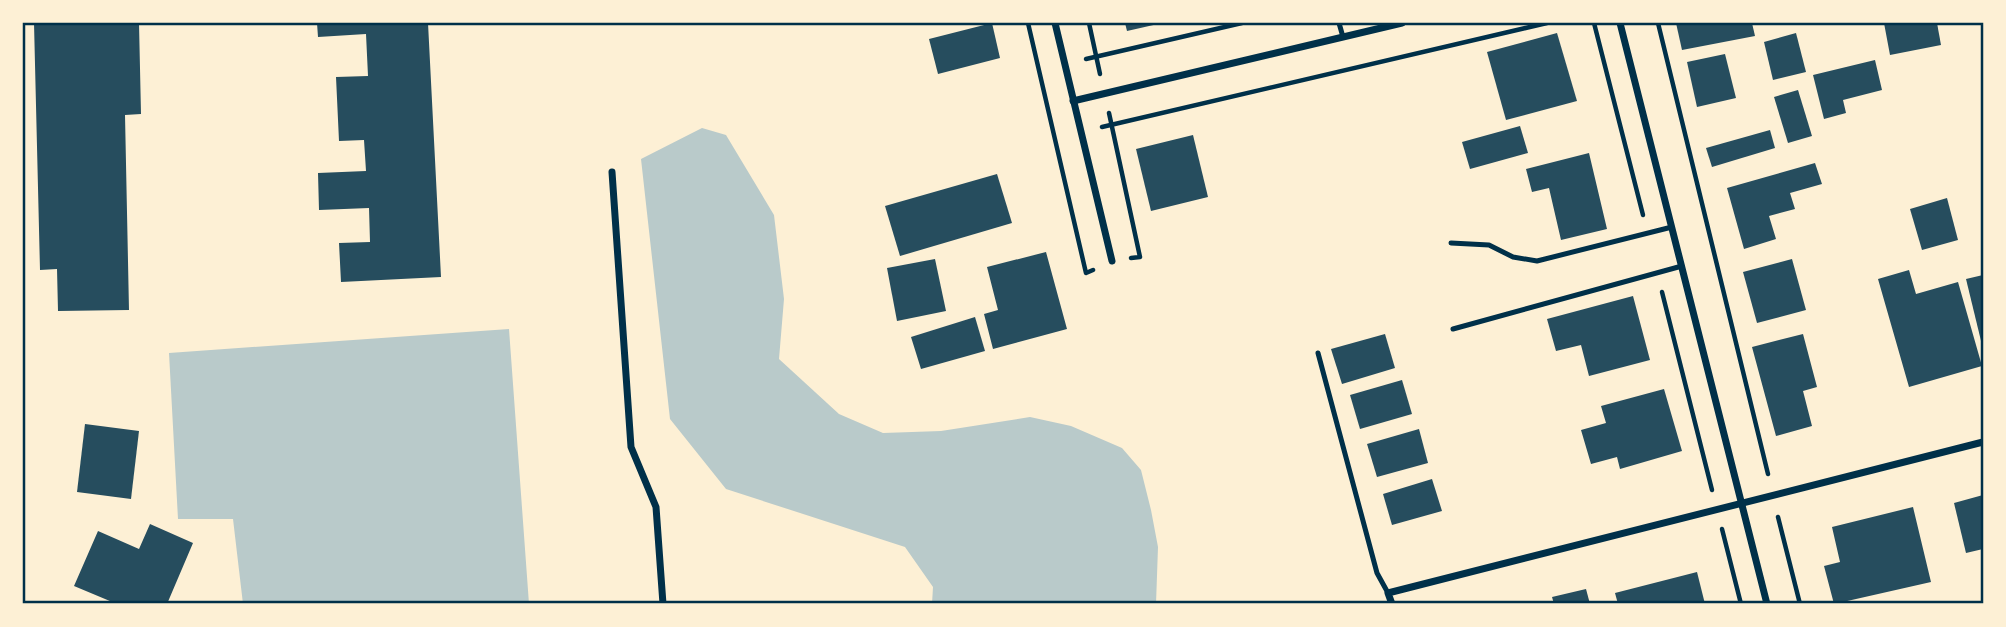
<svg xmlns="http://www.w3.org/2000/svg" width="2006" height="627" viewBox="0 0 2006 627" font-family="'Sofia Sans Condensed',sans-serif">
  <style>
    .green { fill: #b9caca }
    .building { fill: #264d5e }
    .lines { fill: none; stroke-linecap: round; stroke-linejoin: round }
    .path { stroke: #003049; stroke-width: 4.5 }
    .service { stroke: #003049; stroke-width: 5 }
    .minor { stroke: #003049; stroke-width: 7 }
    .neatline { fill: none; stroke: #003049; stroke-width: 2.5 }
  </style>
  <rect width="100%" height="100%" fill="#fdf0d5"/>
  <g class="green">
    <polygon points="702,128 726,135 774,215 784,299 779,359 839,414 883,433 941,431 1030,417 1071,426 1122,448 1141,470 1151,510 1158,547 1156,604 932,604 933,587 905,547 726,489 670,419 641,159"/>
    <polygon points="509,329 529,604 243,604 233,519 178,519 169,353"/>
  </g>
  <g class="building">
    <polygon points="34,23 139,23 141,114 125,115 129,310 58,311 57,269 40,270"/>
    <polygon points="317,23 428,23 441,277 341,282 339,243 370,242 369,208 319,210 318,173 366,171 364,140 339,141 336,77 368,76 366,34 318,37"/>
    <polygon points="992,23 1000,58 938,74 929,39"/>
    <polygon points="1125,23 1157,23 1158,24 1127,31"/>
    <polygon points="1676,23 1752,23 1755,36 1682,50"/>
    <polygon points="1884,23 1937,23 1941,45 1890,55"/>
    <polygon points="1557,33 1577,101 1506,120 1487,52"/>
    <polygon points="1796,33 1806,72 1773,80 1764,42"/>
    <polygon points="1725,54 1736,98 1697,107 1687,62"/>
    <polygon points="1875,60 1882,90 1843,100 1846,113 1824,119 1813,75"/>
    <polygon points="1798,90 1812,136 1788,143 1774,97"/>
    <polygon points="1520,126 1528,153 1470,169 1462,142"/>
    <polygon points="1770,130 1775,148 1712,167 1706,148"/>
    <polygon points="1193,135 1208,197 1151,211 1136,149"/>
    <polygon points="1589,153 1607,229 1561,240 1549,188 1532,192 1526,169"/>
    <polygon points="1815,163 1822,184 1790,193 1795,209 1769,216 1776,239 1744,249 1727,188"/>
    <polygon points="997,174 1012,223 900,256 885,206"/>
    <polygon points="1947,198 1958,240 1922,250 1910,209"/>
    <polygon points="1046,252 1067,329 993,349 984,314 998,310 987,267"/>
    <polygon points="935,259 946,311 897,321 887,268"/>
    <polygon points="1792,259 1806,310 1757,323 1743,272"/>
    <polygon points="1909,270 1916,294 1958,282 1982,366 1909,387 1878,279"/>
    <polygon points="1983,275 1983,345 1982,345 1966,279"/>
    <polygon points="1633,296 1650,360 1589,376 1581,345 1556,351 1547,319"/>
    <polygon points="975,317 985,351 921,369 911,337"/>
    <polygon points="1385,334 1395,368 1342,384 1331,349"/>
    <polygon points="1803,334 1817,387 1803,391 1812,426 1776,436 1752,347"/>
    <polygon points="1402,380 1412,414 1360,429 1350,395"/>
    <polygon points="1664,389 1682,451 1620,469 1617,457 1591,464 1581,430 1606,423 1601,406"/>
    <polygon points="85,424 139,431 131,499 77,492"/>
    <polygon points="1419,429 1428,463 1377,477 1367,444"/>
    <polygon points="1432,479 1442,511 1392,525 1383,494"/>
    <polygon points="1983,495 1983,549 1966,553 1954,503"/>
    <polygon points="1913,507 1931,582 1834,604 1824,566 1840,562 1832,527"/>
    <polygon points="150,524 193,543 167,604 117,604 74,586 98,531 139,549"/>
    <polygon points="1697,572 1705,604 1618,604 1615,593"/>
    <polygon points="1586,589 1590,604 1554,604 1552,597"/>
  </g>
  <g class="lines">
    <g class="path">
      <polyline points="1028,23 1086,273 1093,270"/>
      <polyline points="1089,23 1100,74"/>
      <polyline points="1594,23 1643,215"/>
      <polyline points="1658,23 1768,474"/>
      <polyline points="1086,59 1242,23"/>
      <polyline points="1109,113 1140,257 1131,258"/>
      <polyline points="1102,127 1547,23"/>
      <polyline points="1662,292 1712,490"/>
      <polyline points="1778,517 1800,604"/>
      <polyline points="1722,529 1741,604"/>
    </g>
    <g class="service">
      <polyline points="1339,23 1343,37"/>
      <polyline points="1451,243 1489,245 1513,257 1537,261 1672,227"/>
      <polyline points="1453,329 1682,266"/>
      <polyline points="1318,353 1377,573 1388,593"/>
    </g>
    <g class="minor">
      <polyline points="1055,23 1112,261"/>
      <polyline points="1620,23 1767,604"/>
      <polyline points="1073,101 1402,23"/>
      <polyline points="612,172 631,447 656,507 663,604"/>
      <polyline points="1392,604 1388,593 1983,442"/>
    </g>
  </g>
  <rect width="2006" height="627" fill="none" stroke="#fdf0d5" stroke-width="49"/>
  <rect x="24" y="24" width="1958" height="578" class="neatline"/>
</svg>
